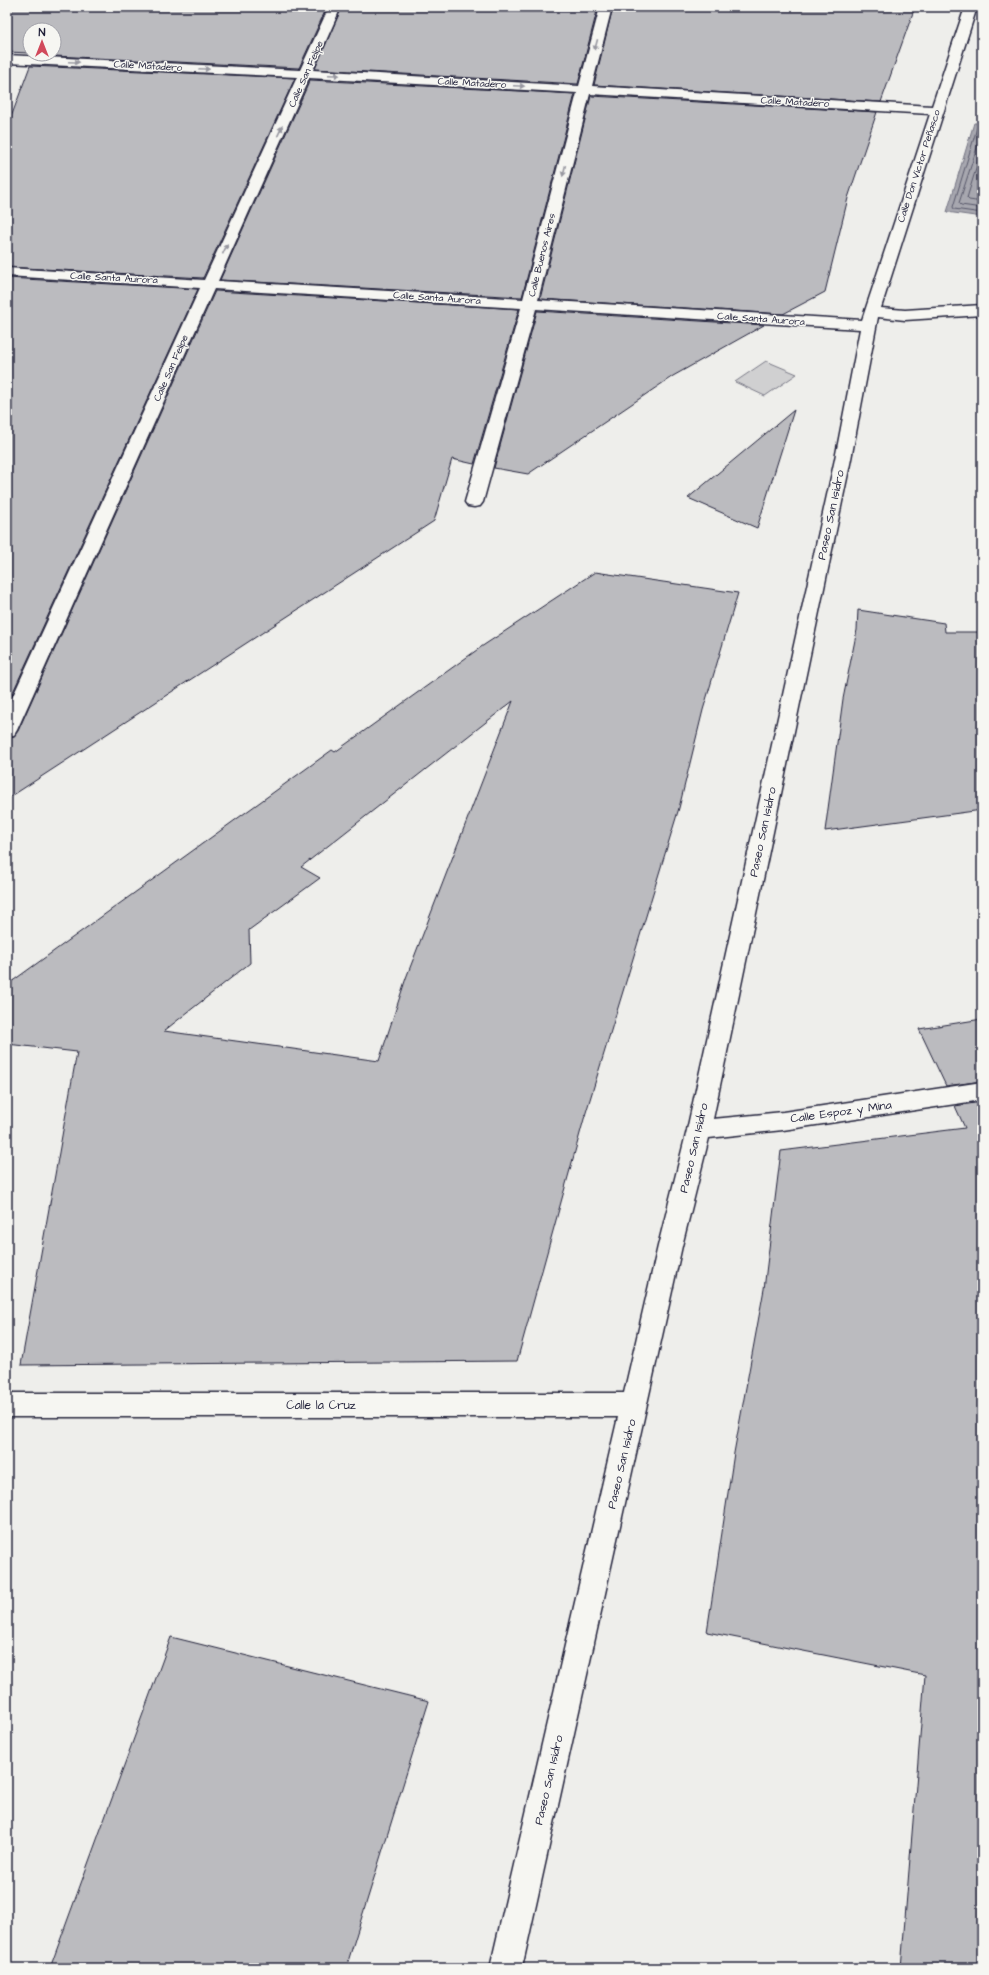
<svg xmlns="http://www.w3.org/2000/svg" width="989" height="1975" viewBox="0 0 989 1975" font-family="'Architects Daughter',sans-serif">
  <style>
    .green { fill: #d0d0d1; stroke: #797986 }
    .water { fill: #a7a7af; stroke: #727281 }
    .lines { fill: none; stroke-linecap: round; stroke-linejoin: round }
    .shore { stroke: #575769; stroke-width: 1 }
    .building { fill: #bbbbbf; stroke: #22223b; fill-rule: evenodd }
    .minor-casing { stroke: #22223b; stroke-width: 3 }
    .minor { fill: #f6f6f2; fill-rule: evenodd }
    .oneway { fill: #9797a0 }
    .labels { text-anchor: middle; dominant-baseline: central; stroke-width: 3; stroke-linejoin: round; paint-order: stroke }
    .far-street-label { font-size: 10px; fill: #22223b; stroke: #f6f6f2 }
    .street-label { font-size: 12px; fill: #22223b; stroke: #f6f6f2 }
  </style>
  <rect width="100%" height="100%" fill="#eeeeeb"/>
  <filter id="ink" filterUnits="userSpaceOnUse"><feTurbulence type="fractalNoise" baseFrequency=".025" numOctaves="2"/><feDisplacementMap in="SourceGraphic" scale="8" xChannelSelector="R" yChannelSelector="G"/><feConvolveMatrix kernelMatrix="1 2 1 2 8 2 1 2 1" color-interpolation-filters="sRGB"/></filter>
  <g filter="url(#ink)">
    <polygon class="green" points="766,361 797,374 765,396 735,382"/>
    <polygon class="water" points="974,123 982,123 982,217 947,212"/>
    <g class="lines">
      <g class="shore">
        <polyline points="982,127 977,128 953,207 954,209 982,213"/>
        <polyline points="982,132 959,203 961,205 982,208"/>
        <polyline points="982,149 967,198 969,200 982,202"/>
      </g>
    </g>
    <g class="building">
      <polygon points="7,7 327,7 299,68 34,55 54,54 54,30 30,30 30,53 7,52"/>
      <polygon points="342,7 598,7 578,84 315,69"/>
      <polygon points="613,7 915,7 881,102 594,85"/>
      <polygon points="30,66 295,78 203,278 7,267 7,128"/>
      <polygon points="310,80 575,94 522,297 220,280"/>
      <polygon points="591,96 877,112 848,198 825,292 783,314 540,299"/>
      <polygon points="7,278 198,289 7,705"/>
      <polygon points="215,291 519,309 474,464 452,459 434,521 7,799 7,737 14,736 18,731"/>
      <polygon points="537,311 764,325 673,376 528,474 494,468"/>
      <polygon points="794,410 757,528 688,498"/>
      <path d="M595,572l143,21 -35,117 -24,98 -95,311 -67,242 -496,4 56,-313 -70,-8v-59l325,-235 3,2 146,-105zM513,701l-107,277 -27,83 -215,-30 86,-68 -1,-33 71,-52 -19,-11z"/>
      <polygon points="858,610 944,623 945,632 982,632 982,810 825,831 843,699 857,630"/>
      <polygon points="982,1019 982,1081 946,1086 919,1029"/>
      <polygon points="982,1102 982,1968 901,1968 925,1675 707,1632 734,1453 764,1289 781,1151 965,1128 955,1106"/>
      <polygon points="171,1637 429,1701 346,1968 50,1968"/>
    </g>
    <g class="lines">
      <g class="minor-casing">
        <path id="minor" d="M329,7h12l-28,63 266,16 21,-79h12l-20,79 340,20 33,-99h12l-96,301 24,2 77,-5v10l-77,5 -27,-3 -27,142 -138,660 70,-7 199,-30v18l-199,30 -74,8 -27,108 -160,722h-32l128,-551h-611v-24h617l34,-147 29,-116 148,-671 25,-130 -324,-20 -53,193 -3,4 -6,1 -6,-1 -3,-4 56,-194 -307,-19 -197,441 -3,5 -7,1v-27l193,-421 -193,-12v-8l197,12 93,-203 -290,-14v-8l293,15zM309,78l268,15 -54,206 -305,-18zM590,94l340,20 -68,206 -324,-20z"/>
      </g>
      <use href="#minor" class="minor"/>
    </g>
    <defs><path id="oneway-solid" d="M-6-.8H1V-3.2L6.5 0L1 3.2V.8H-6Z"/></defs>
    <g class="oneway">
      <use href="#oneway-solid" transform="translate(596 45) rotate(105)"/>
      <use href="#oneway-solid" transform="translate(74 62) rotate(3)"/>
      <use href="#oneway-solid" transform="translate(204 69) rotate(3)"/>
      <use href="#oneway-solid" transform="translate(334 75) rotate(3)"/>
      <use href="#oneway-solid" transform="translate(519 86) rotate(3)"/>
      <use href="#oneway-solid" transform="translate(280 131) rotate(-65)"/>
      <use href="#oneway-solid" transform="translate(564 171) rotate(104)"/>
      <use href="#oneway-solid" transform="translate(225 249) rotate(-65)"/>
    </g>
  </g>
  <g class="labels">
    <g class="far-street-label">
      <text transform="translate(148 66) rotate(3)">Calle Matadero</text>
      <text transform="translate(306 74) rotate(-66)">Calle San Felipe</text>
      <text transform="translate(472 83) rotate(3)">Calle Matadero</text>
      <text transform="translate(795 102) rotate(3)">Calle Matadero</text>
      <text transform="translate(919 166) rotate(-72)">Calle Don Víctor Peñasco</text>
      <text transform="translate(542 255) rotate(-76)">Calle Buenos Aires</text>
      <text transform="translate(114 278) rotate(3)">Calle Santa Aurora</text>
      <text transform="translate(437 298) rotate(4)">Calle Santa Aurora</text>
      <text transform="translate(761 319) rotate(4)">Calle Santa Aurora</text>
      <text transform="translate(171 368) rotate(-66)">Calle San Felipe</text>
    </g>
    <g class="street-label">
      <text transform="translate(831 515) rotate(-78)">Paseo San Isidro</text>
      <text transform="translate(763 832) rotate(-78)">Paseo San Isidro</text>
      <text transform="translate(841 1112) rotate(-8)">Calle Espoz y Mina</text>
      <text transform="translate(694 1148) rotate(-77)">Paseo San Isidro</text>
      <text x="321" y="1405">Calle la Cruz</text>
      <text transform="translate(622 1464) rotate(-77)">Paseo San Isidro</text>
      <text transform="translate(549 1780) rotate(-77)">Paseo San Isidro</text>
    </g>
  </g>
  <rect width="989" height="1975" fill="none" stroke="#f6f6f2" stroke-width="24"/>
  <rect x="12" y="12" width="965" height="1951" fill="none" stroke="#22223b" stroke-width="1.5" filter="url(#ink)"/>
  <g transform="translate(42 42)"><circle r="19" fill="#f6f6f2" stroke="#a1a1a9"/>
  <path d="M0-3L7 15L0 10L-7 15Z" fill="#d1495b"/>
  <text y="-6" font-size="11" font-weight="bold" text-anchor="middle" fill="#22223b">N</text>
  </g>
</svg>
